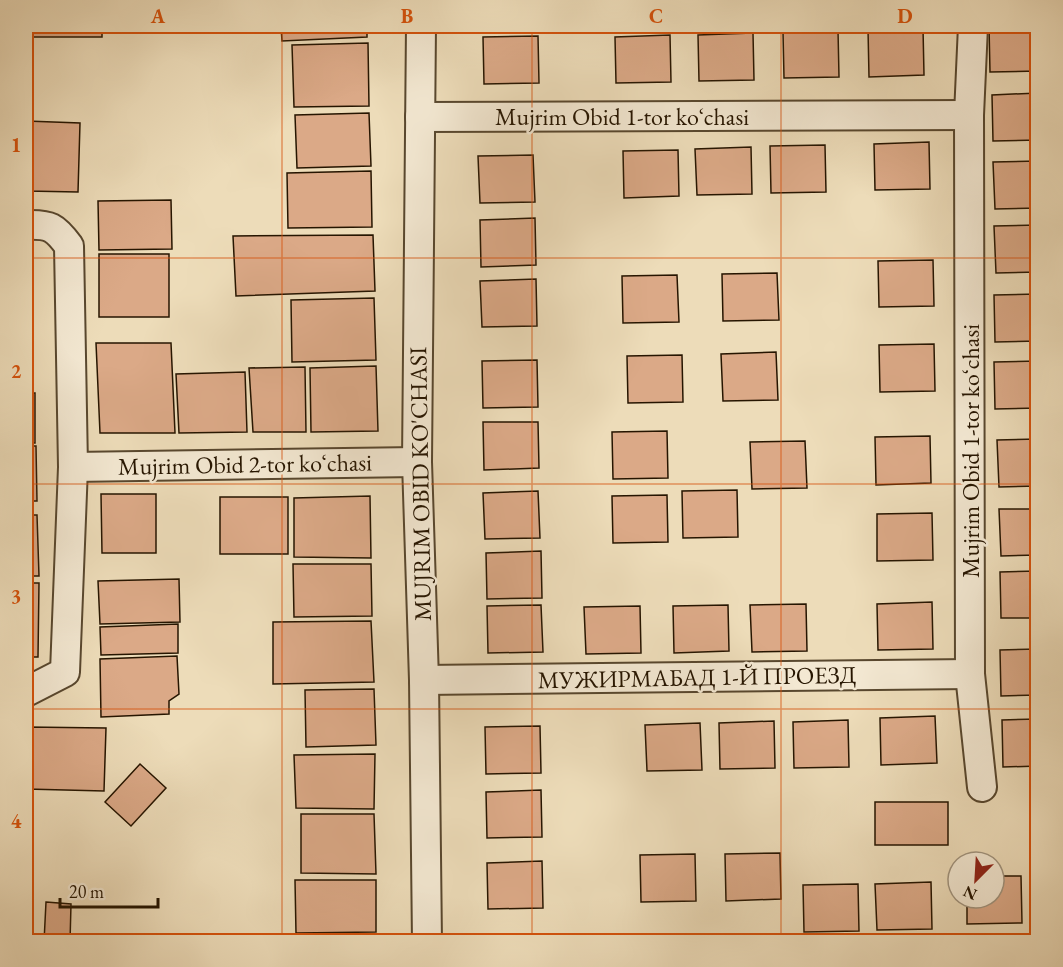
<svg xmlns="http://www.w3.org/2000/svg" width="1063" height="967" viewBox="0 0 1063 967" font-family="'EB Garamond',serif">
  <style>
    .building { fill: #dba987; stroke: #261500; stroke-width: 1.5 }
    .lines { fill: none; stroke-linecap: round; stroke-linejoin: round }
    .minor-casing { stroke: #58472e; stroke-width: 32 }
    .minor { stroke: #f3e8d2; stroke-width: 28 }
    .grid { fill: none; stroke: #d5520b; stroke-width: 1.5; stroke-opacity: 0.55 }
    .labels { text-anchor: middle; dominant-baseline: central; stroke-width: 5; stroke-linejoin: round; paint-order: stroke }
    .street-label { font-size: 24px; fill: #261500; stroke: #f3e8d2 }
    .neatline { fill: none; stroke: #d5520b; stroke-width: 2 }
    .grid-label { font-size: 20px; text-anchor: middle; font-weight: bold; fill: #d5520b }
  </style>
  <rect width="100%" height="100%" fill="#eddcb9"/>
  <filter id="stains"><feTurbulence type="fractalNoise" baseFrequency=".00333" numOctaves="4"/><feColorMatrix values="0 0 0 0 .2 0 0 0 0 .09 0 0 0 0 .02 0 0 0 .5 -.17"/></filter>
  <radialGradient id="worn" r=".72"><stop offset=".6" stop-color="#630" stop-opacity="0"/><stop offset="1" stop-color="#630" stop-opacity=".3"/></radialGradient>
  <g class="building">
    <rect x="26" y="26" width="76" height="11"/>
    <polygon points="281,26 367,26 367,37 282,41"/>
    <polygon points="989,26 1038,26 1038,71 990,72"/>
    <polygon points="923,28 924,75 869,77 868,29"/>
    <polygon points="838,30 839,77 784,78 783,32"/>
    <polygon points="753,33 754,80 699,81 698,35"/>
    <polygon points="670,35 671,82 616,83 615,37"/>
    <polygon points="538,36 539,83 484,84 483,37"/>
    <polygon points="368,43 369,106 294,107 292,45"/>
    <polygon points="1038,93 1038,140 993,141 992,95"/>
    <polygon points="369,113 371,166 297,168 295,115"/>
    <polygon points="26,121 80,123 78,192 26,191"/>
    <polygon points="929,142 930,189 875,190 874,144"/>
    <polygon points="825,145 826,192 771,193 770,146"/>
    <polygon points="751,147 752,194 697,195 695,149"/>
    <polygon points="678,150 679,196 624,198 623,151"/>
    <polygon points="533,155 535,202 480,203 478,156"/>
    <polygon points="1038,161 1038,208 995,209 993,162"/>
    <polygon points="371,171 372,227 288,228 287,173"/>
    <polygon points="171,200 172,249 99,250 98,201"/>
    <polygon points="535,218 536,265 481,267 480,220"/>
    <polygon points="1038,225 1038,272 996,273 994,226"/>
    <polygon points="373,235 375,291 236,296 233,236"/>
    <rect x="99" y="254" width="70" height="63"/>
    <polygon points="26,258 31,258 33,320 26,320"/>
    <polygon points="933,260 934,306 879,307 878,261"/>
    <polygon points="777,273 779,320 723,321 722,274"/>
    <polygon points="677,275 679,322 623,323 622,276"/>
    <polygon points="536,279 537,326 482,327 480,281"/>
    <polygon points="1038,294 1038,341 995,342 994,295"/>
    <polygon points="374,298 376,360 292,362 291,300"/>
    <polygon points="96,343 171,343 175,433 100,433"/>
    <polygon points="934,344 935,391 880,392 879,345"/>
    <polygon points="776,352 778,400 723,401 721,354"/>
    <polygon points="682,355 683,402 628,403 627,356"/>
    <polygon points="537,360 538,407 483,408 482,361"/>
    <polygon points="1038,361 1038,408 995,409 994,362"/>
    <polygon points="376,366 378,431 311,432 310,368"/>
    <polygon points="305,367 306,432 253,432 249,368"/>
    <polygon points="245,372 247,432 179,433 176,374"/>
    <rect x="26" y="393" width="9" height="50"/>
    <polygon points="483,422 538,422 539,468 484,470"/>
    <polygon points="667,431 668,478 613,479 612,432"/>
    <polygon points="930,436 931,483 876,485 875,437"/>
    <polygon points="1038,439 1038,486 999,487 997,440"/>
    <polygon points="805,441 807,488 752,489 750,442"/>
    <polygon points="26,446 36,446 37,501 26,501"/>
    <polygon points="737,490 738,537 683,538 682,491"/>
    <polygon points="538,491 540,538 485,539 483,493"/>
    <polygon points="101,494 156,494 156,553 102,553"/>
    <polygon points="667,495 668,542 613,543 612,496"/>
    <polygon points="370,496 371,558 294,557 294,498"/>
    <rect x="220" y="497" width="68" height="57"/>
    <polygon points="999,509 1038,509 1038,555 1001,556"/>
    <polygon points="932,513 933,560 877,561 877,514"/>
    <polygon points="26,515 37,515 39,576 26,576"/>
    <polygon points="541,551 542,598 487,599 486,553"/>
    <polygon points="293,564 371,564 372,616 294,617"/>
    <polygon points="1038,571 1038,618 1001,618 1000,572"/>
    <polygon points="179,579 180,622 100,624 98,581"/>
    <polygon points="26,583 39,583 38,657 26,657"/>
    <polygon points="932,602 933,649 878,650 877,604"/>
    <polygon points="806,604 807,651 752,652 750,605"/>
    <polygon points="541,605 543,652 488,653 487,606"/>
    <polygon points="728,605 729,651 674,653 673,606"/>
    <polygon points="640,606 641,653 586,654 584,607"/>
    <polygon points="371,621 374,682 273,684 273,622"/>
    <polygon points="178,624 178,653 101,655 100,627"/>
    <polygon points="1038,649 1038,695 1001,696 1000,650"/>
    <polygon points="177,656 179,694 169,701 169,714 101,717 100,659"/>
    <polygon points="374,689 376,745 306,747 305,690"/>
    <polygon points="935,716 937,763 881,765 880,718"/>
    <polygon points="1038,719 1038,766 1003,767 1002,720"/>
    <polygon points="848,720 849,767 794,768 793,722"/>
    <polygon points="774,721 775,768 720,769 719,723"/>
    <polygon points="700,723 702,770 647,771 645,725"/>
    <polygon points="540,726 541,773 486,774 485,727"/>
    <polygon points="26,727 106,728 104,791 26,789"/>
    <polygon points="375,754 374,809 296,808 294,755"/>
    <polygon points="140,764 166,788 131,826 105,802"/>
    <polygon points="541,790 542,837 487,838 486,792"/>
    <rect x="875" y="802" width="73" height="43"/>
    <polygon points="301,814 374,814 376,874 301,873"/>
    <polygon points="780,853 781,899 726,901 725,854"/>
    <polygon points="695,854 696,901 641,902 640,855"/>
    <polygon points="542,861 543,908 488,909 487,863"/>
    <polygon points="994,876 1021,876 1022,923 967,924 967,898 994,898"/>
    <polygon points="295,880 376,880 376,932 296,933"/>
    <polygon points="931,882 932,929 877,930 875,884"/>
    <polygon points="858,884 859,931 804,932 803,885"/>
    <polygon points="46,902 71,904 70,942 44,942"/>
    <polygon points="376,936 377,942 306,942 305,938"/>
  </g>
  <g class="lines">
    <g class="minor-casing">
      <g id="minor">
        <polyline points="421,26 417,462 424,680 427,942"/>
        <polyline points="973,26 969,115 970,674 982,787"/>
        <polyline points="420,117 969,115"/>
        <path d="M26,225c24,-1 29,2 43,21l4,221 -8,205 -39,20"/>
        <polyline points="73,467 417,462"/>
        <polyline points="424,680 970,674"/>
      </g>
    </g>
    <use href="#minor" class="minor"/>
  </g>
  <path class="grid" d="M282,26v916M532,26v916M781,26v916M26,258h1012M26,484h1012M26,709h1012"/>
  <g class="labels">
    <g class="street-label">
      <text x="622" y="116">Mujrim Obid 1-tor koʻchasi</text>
      <text transform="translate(970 451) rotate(-90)">Mujrim Obid 1-tor koʻchasi</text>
      <text transform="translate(245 464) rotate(-1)">Mujrim Obid 2-tor koʻchasi</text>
      <text transform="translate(420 484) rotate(-91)">MUJRIM OBID KO'CHASI</text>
      <text transform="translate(697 677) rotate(-1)">МУЖИРМАБАД 1-Й ПРОЕЗД</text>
    </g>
  </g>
  <rect width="1063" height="967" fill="none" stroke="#eddcb9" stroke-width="66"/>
  <g transform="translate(976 880) rotate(204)"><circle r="28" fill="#f3e8d2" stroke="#a1947e" stroke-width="1.5"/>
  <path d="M0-4.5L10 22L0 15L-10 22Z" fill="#8f2418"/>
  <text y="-9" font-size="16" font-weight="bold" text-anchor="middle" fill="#261500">N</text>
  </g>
  <path d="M60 898v9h98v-9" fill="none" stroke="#261500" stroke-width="3"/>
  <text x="69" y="898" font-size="18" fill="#261500" stroke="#f3e8d2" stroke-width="4.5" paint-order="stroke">20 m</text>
  <rect x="33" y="33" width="997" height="901" class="neatline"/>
  <g class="grid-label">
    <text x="158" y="23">A</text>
    <text x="407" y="23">B</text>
    <text x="656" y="23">C</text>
    <text x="905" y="23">D</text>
    <text x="16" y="152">1</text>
    <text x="16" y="378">2</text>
    <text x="16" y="603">3</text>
    <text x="16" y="828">4</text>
  </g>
  <rect width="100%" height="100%" filter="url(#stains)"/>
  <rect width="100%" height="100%" fill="url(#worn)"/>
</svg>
